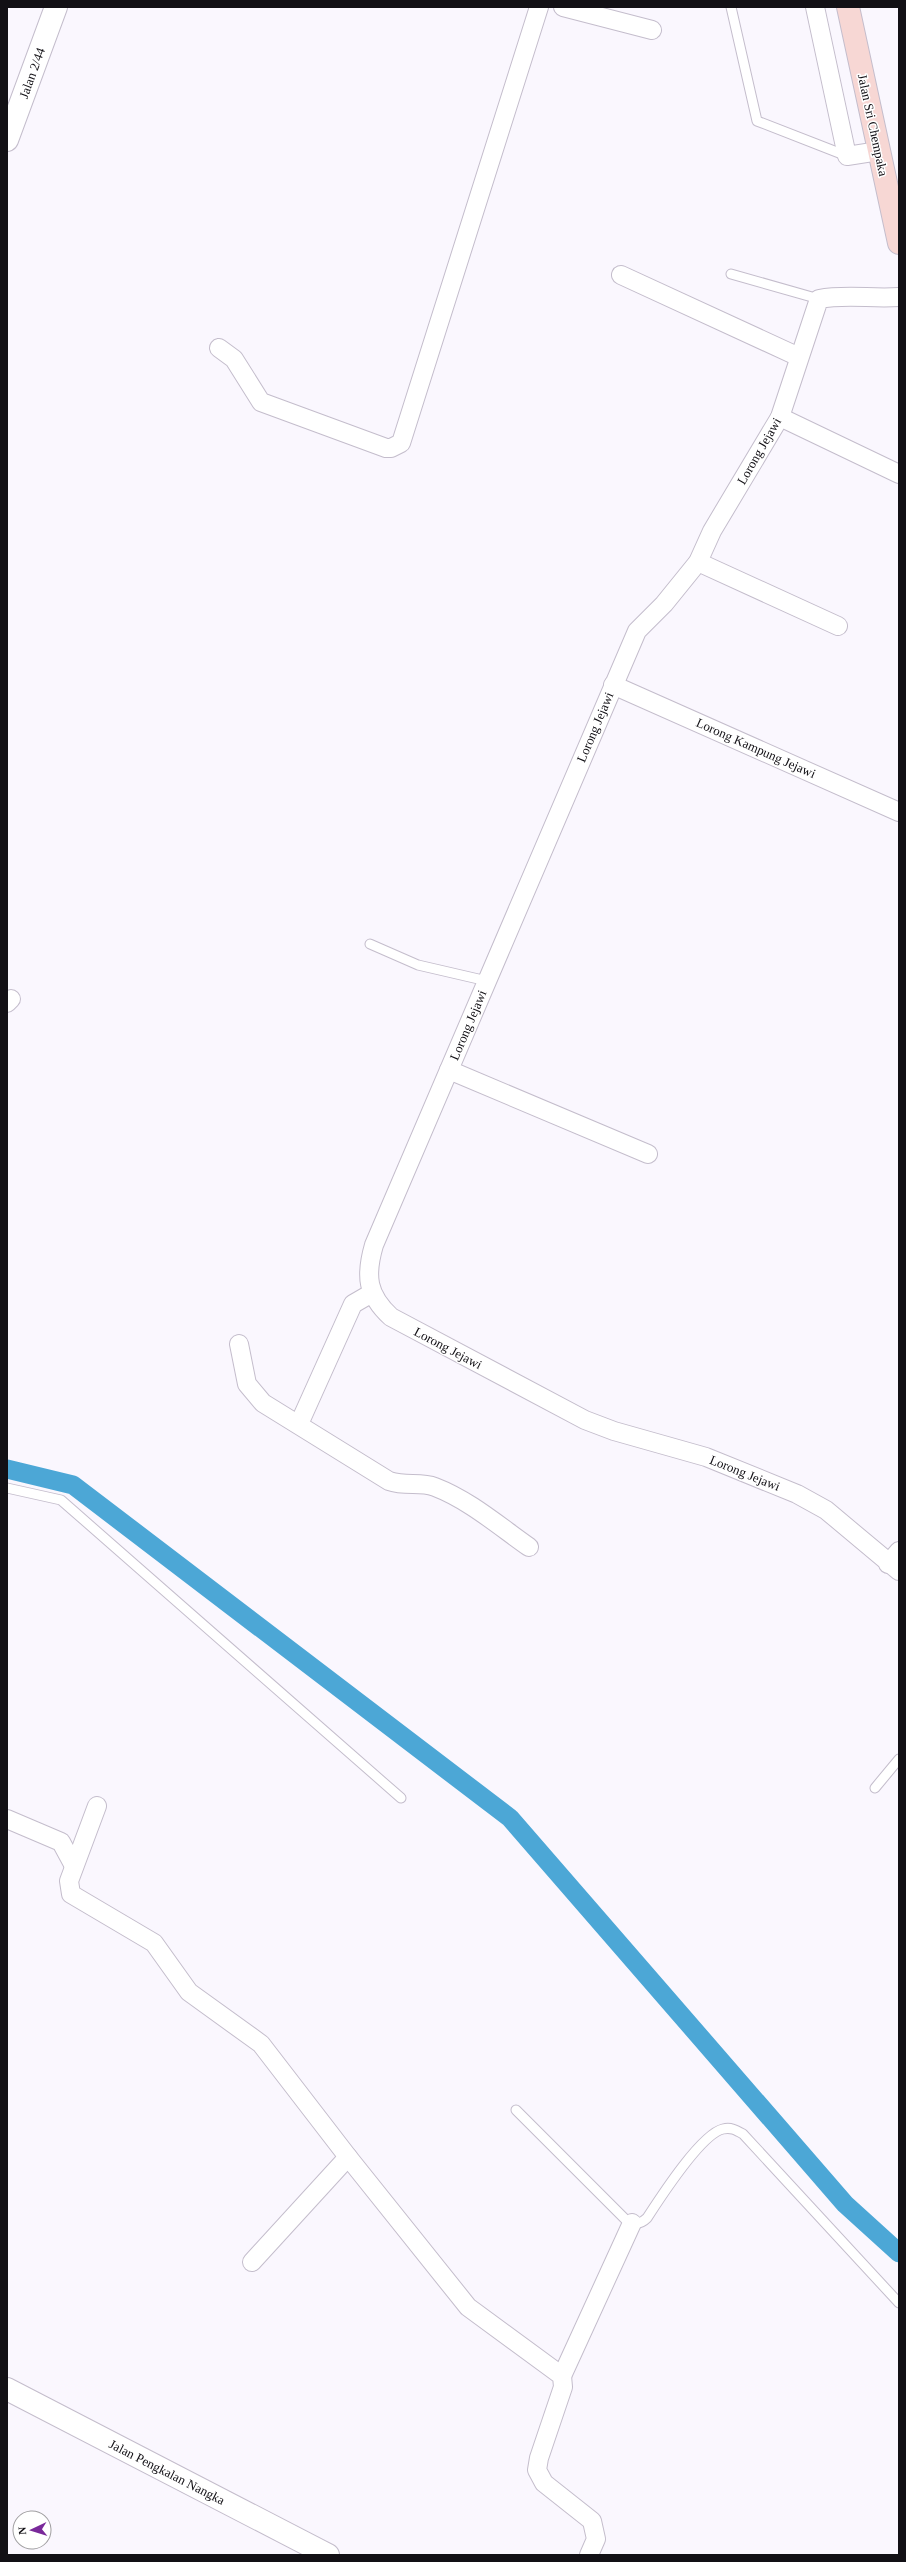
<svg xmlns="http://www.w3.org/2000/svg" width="906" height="2562" viewBox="0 0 906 2562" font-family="Georgia,serif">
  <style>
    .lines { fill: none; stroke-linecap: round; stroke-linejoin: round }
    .canal { stroke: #4ca7d6; stroke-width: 19 }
    .service-casing { stroke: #c4bdcc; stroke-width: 11 }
    .minor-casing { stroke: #c4bdcc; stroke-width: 20 }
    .tertiary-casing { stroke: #c4bdcc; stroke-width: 24 }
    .secondary-casing { stroke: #c4bdcc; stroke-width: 24 }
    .service { stroke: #fff; stroke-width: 9 }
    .minor { stroke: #fff; stroke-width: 18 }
    .tertiary { stroke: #fff; stroke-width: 22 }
    .secondary { stroke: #f7d7d4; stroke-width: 22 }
    .labels { text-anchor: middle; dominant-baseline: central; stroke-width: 3; stroke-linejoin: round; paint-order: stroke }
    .street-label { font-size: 13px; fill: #121015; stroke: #fff }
  </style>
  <rect width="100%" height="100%" fill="#faf7fe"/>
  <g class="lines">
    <polyline class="canal" points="7,1469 73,1485 510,1818 845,2204 899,2253"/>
    <g class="service-casing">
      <g id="service">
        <polyline points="731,7 757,121 847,156"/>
        <polyline points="731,274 819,299"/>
        <polyline points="370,944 418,965 487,981"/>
        <polyline points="7,1488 61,1500 401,1798"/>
        <polyline points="875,1788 899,1759"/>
        <path d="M516,2110l111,111c8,4 14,3 20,-3 13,-20 54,-84 76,-89 8,-2 13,1 20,5l156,169"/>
      </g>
    </g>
    <g class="minor-casing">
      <g id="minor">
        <polyline points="563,7 652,30"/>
        <polyline points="815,7 847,156 879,151"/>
        <polyline points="621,275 799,357"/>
        <path d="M899,297c-27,2 -53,-3 -80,2l-39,118 -68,114 -14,31 -34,42 -27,27 -263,614c-9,31 -7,50 17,72l194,103 29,11 92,26 91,37 29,16 73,61"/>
        <polyline points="219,348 234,359 261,402 386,448 391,448 401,443 539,7"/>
        <polyline points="780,417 899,474"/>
        <polyline points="698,562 838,626"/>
        <polyline points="613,685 899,812"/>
        <polyline points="7,1003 11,999"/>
        <polyline points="449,1070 648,1154"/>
        <path d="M239,1344l8,40 16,19 126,78c17,6 31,0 46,6 34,13 64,39 94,60"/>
        <polyline points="299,1424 353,1304 372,1293"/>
        <polyline points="888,1564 899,1551"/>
        <polyline points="97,1806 69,1881 71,1894 154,1943 189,1992 261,2044 348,2157 468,2307 562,2376 563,2387 539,2458 537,2470 544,2483 592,2521 596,2539 589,2555"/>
        <polyline points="7,1819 61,1842 74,1866"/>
        <polyline points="252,2262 348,2157"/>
        <polyline points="562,2376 632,2223"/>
      </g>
    </g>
    <g class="tertiary-casing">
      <g id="tertiary">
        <polyline points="7,140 56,7"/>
        <polyline points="7,2389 328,2555"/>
      </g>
    </g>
    <g class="secondary-casing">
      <polyline id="secondary" points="848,7 899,243"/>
    </g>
    <use href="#service" class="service"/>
    <use href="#minor" class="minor"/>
    <use href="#tertiary" class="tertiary"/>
    <use href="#secondary" class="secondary"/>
  </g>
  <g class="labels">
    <g class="street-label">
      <text transform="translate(32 73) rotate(-70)">Jalan 2/44</text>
      <text transform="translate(873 125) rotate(78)">Jalan Sri Chempaka</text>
      <text transform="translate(759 451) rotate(-60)">Lorong Jejawi</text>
      <text transform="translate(595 727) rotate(-67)">Lorong Jejawi</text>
      <text transform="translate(756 748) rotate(24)">Lorong Kampung Jejawi</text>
      <text transform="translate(468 1025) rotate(-67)">Lorong Jejawi</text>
      <text transform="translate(448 1348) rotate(28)">Lorong Jejawi</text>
      <text transform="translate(745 1473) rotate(22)">Lorong Jejawi</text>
      <text transform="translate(167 2472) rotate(27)">Jalan Pengkalan Nangka</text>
    </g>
  </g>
  <rect width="906" height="2562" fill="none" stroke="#121015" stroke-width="16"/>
  <g transform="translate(32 2530) rotate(266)"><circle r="19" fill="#ffffff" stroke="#a09fa1"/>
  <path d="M0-3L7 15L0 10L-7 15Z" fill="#79299a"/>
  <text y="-6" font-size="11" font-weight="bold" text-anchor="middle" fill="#121015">N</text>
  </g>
</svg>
